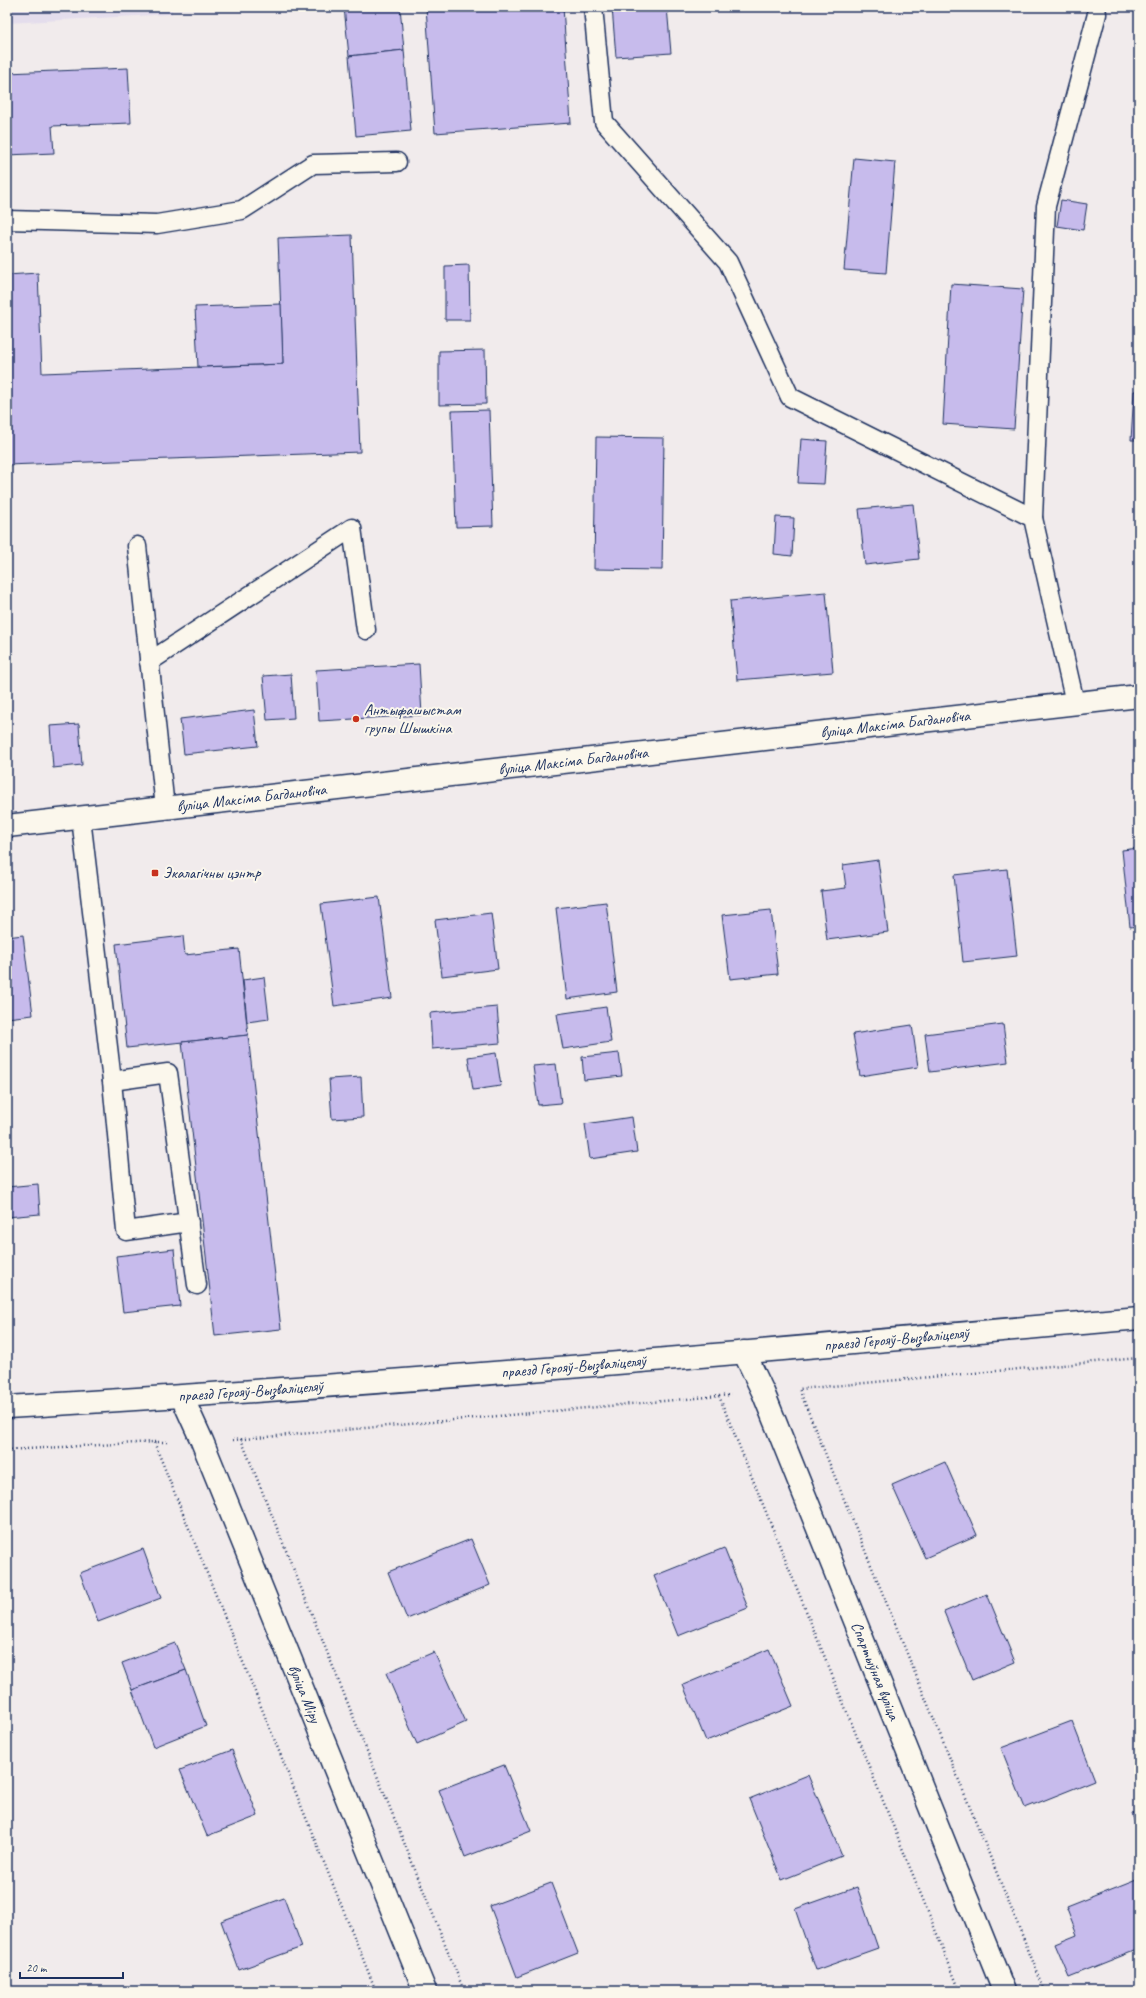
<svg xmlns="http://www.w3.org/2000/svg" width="1146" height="1998" viewBox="0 0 1146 1998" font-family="Caveat,sans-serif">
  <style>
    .built { fill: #e4ddec }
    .building { fill: #c7bbec; stroke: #1b2f5e }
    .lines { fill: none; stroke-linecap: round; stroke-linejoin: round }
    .service-casing { stroke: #1b2f5e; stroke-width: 21 }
    .minor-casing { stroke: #1b2f5e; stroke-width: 25 }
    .secondary-casing { stroke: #1b2f5e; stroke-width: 25 }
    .path { stroke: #1b2f5e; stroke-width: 2.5; stroke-dasharray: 1 3; stroke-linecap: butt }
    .service { stroke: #fbf7ec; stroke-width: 18 }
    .minor { stroke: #fbf7ec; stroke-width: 22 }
    .secondary { stroke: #fbf7ec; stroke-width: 22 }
    .poi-dot { fill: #c8321e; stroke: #fbf7ec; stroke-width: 1.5 }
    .labels { text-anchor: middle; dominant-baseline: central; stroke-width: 4; stroke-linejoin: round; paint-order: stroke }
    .poi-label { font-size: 16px; fill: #1b2f5e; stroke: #fbf7ec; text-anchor: start }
    .street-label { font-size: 16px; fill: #1b2f5e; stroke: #fbf7ec }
  </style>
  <rect width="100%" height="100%" fill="#f1ebec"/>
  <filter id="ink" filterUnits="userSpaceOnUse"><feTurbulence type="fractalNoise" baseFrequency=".025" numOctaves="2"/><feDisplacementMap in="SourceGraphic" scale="8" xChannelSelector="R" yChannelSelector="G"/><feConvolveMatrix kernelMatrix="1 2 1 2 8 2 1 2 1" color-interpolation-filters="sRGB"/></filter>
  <g filter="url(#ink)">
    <polygon class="built" points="7,7 172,7 172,14 7,23"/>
    <g class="building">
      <polygon points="344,7 400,7 404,50 349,56"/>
      <polygon points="426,7 563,7 571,123 435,133"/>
      <polygon points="612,7 667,7 671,53 616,57"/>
      <polygon points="404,50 411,131 356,136 349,56"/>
      <polygon points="128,68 131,123 52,126 54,153 7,155 7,73"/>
      <polygon points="854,158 895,162 886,273 844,270"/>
      <polygon points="1061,200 1087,204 1083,230 1057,226"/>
      <polygon points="352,235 360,452 7,465 7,275 38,273 42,373 283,364 278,238"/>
      <polygon points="469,265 470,320 445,320 445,266"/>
      <polygon points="951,284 1023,289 1014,429 943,424"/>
      <polygon points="281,304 283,364 198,367 195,307"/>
      <polygon points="485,350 486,404 439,405 439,351"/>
      <polygon points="1134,391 1139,391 1139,440 1131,440"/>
      <polygon points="489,410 493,526 456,527 452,411"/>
      <polygon points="596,437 664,438 662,570 594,569"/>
      <polygon points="801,439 827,441 824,484 798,483"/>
      <polygon points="913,504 919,559 865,565 859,509"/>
      <polygon points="776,517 794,518 792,556 774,554"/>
      <polygon points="826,592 833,672 737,680 730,601"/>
      <polygon points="419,664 422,715 319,721 316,670"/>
      <polygon points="291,674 294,718 267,720 263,676"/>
      <polygon points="254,710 258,746 184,754 180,719"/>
      <polygon points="79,724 82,765 53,768 50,726"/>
      <polygon points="1139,848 1139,926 1130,927 1122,850"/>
      <polygon points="878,860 888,932 827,940 821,891 846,888 843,865"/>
      <polygon points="1007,869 1017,956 963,962 954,875"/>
      <polygon points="379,897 392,998 334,1006 321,904"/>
      <polygon points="606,902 617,992 567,999 556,908"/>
      <polygon points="771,910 778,974 730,979 722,915"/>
      <polygon points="491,913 498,969 442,976 435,920"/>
      <polygon points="23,935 33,1015 7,1018 7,937"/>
      <polygon points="183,936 185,955 239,949 248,1035 127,1048 116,944"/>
      <polygon points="264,977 269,1019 247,1022 243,980"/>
      <polygon points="497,1007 500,1043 432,1049 430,1013"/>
      <polygon points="606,1007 611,1042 563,1049 557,1014"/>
      <polygon points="1003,1024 1008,1062 930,1072 925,1034"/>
      <polygon points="912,1025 918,1067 860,1076 853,1034"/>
      <polygon points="248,1035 281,1329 215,1336 182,1042"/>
      <polygon points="1136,1035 1139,1035 1139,1069"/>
      <polygon points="496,1053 501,1086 473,1090 468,1057"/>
      <polygon points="619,1053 622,1076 584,1080 582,1057"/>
      <polygon points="556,1064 561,1103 538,1105 533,1066"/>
      <polygon points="361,1077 363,1117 332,1119 329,1079"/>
      <polygon points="632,1117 637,1152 590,1159 585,1124"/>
      <polygon points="38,1184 40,1214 7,1217 7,1187"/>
      <polygon points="174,1249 180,1306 123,1312 116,1256"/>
      <polygon points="945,1462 977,1535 925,1558 892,1485"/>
      <polygon points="471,1539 490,1585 407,1619 388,1572"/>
      <polygon points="724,1548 748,1608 678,1636 654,1576"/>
      <polygon points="143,1549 161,1598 98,1622 80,1573"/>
      <polygon points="987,1594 1015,1662 972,1680 944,1612"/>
      <polygon points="175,1643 186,1670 132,1690 122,1663"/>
      <polygon points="769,1649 793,1706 706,1741 683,1685"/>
      <polygon points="434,1652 466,1722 417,1744 386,1673"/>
      <polygon points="186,1670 206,1726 153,1747 132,1690"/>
      <polygon points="1072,1721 1095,1780 1025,1808 1001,1748"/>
      <polygon points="232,1750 258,1816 207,1836 180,1770"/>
      <polygon points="504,1765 531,1831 465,1857 439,1790"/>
      <polygon points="808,1775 842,1856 782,1880 749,1799"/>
      <polygon points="1139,1812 1139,1837 1132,1814"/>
      <polygon points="1139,1878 1139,1949 1069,1977 1055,1944 1077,1935 1066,1907"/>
      <polygon points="551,1883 578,1953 517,1977 490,1906"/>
      <polygon points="857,1887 878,1948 816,1970 795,1909"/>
      <polygon points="284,1898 302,1947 239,1970 221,1921"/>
    </g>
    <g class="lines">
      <g class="service-casing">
        <g id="service">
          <polyline points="593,7 604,122 728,262 790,397 1033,518 1075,703"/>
          <polyline points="7,220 157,224 242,210 313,164 397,162"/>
          <polyline points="1033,518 1046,206 1097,14 1096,7"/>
          <polyline points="137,546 165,808"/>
          <polyline points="149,662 352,528 366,630"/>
          <polyline points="81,818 112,1081 168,1073 197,1285"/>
          <polyline points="112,1081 126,1231 189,1222"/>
        </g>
      </g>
      <g class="minor-casing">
        <g id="minor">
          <path id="s1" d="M744,1352l19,40 241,599"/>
          <path id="s2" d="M182,1397l20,44 223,550"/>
          <path id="s3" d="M7,1407c378,-22 755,-56 1132,-89"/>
        </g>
      </g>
      <g class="secondary-casing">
        <g id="secondary">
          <path id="s4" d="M7,826l1132,-130"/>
        </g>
      </g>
      <g class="path">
        <polyline points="719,1396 731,1395"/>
        <polyline points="241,1439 464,1991"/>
        <polyline points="233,1440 719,1396 960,1991"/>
        <polyline points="154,1442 170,1442"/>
        <polyline points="7,1450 154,1442 376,1991"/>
        <polyline points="1045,1991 799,1389 1139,1358"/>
      </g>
      <use href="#service" class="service"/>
      <use href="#minor" class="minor"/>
      <use href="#secondary" class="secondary"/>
    </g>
  </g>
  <g class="poi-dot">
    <circle cx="356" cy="719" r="4"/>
    <rect x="151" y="869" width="8" height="8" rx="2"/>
  </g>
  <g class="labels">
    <g class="poi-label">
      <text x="364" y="710">Антыфашыстам<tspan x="364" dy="18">групы Шышкіна</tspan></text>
      <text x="163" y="873">Экалагічны цэнтр</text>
    </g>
    <g class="street-label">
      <text stroke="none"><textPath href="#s4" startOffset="894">вуліца Максіма Багдановіча</textPath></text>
      <text stroke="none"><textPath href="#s4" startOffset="570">вуліца Максіма Багдановіча</textPath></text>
      <text stroke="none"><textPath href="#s4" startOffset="246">вуліца Максіма Багдановіча</textPath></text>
      <text stroke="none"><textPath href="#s3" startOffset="892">праезд Герояў-Вызваліцеляў</textPath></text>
      <text stroke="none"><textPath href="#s3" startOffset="568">праезд Герояў-Вызваліцеляў</textPath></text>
      <text stroke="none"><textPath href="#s3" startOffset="244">праезд Герояў-Вызваліцеляў</textPath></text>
      <text stroke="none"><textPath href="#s1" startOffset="345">Спартыўная вуліца</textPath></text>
      <text stroke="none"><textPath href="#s2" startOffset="321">вуліца Міру</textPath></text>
    </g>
  </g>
  <rect width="1146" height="1998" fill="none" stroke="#fbf7ec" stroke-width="24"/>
  <rect x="12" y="12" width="1122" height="1974" fill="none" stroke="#1b2f5e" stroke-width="1.5" filter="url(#ink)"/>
  <path d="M20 1972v6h103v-6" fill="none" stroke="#1b2f5e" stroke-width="2"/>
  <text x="26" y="1972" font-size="12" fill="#1b2f5e" stroke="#fbf7ec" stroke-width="3" paint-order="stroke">20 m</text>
</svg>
